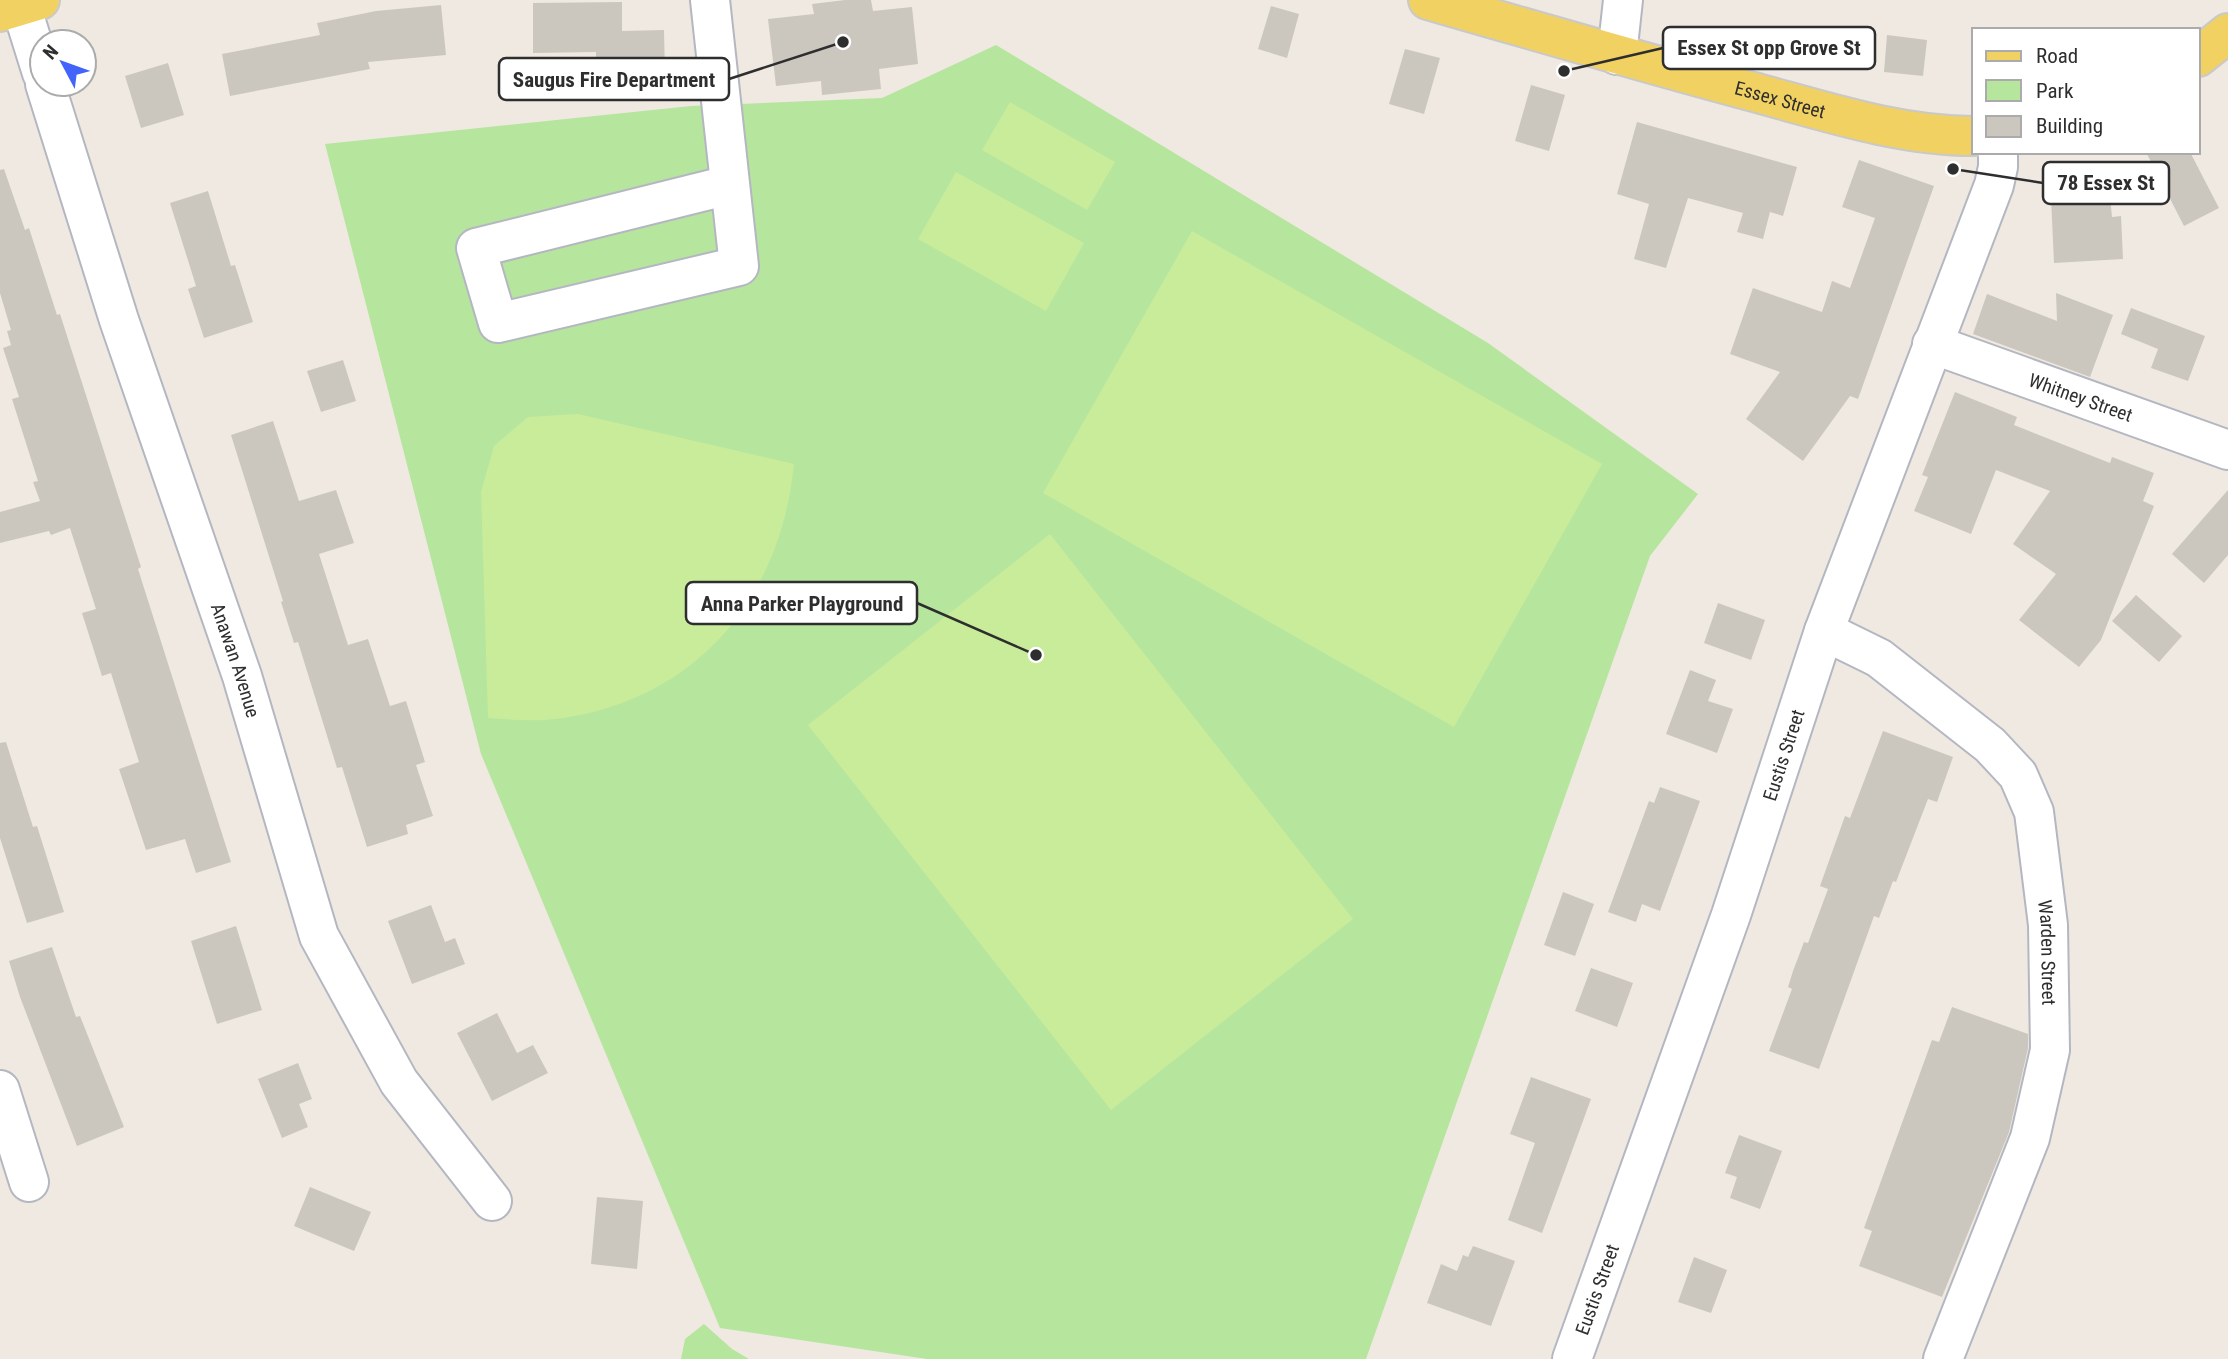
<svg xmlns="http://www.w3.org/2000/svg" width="2228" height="1359" viewBox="0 0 2228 1359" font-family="'Roboto Condensed',sans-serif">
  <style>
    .green { fill: #b6e59e }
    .pitch { fill: #c9ec9a }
    .building { fill: #cbc7bf }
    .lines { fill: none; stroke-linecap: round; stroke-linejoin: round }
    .minor-casing { stroke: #b4b7c1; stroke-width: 42 }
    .major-casing { stroke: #c9c9c9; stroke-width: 42 }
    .minor { stroke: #fff; stroke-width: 38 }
    .major { stroke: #f2d163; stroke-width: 38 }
    .labels { text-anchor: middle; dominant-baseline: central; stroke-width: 5; stroke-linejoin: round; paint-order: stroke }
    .street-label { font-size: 19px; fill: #2e2e2e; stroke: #fff }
    .leader { fill: none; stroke: #2e2e2e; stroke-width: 2.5 }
    .callout-dot { fill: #2e2e2e; stroke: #fff; stroke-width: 2.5 }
    .callout { fill: #fff; stroke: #2e2e2e; stroke-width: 2.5 }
    .callout-label { font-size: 21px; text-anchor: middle; font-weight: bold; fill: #2e2e2e }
  </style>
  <rect width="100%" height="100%" fill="#efe9e1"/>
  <g class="green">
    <polygon points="996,45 1488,343 1698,494 1650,556 1366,1359 927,1359 720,1328 481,754 325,144 691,106 882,98"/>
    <polygon points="704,1324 732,1349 749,1359 681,1359 685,1339"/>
  </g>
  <g class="pitch">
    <polygon points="1010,102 1115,162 1087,210 982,150"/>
    <polygon points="956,172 1084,243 1046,311 918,239"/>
    <polygon points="1192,231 1602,464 1454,727 1043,493"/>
    <path d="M578,414l216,50c-13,133 -96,234 -231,254 -25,4 -50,2 -75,0l-7,-226 13,-46 34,-29z"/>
    <polygon points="1050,534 1353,919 1111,1110 808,725"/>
  </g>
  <g class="building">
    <polygon points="845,0 871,0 873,11 912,7 918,64 879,69 881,89 822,95 821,81 776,86 768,19 814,14 812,4"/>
    <polygon points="622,2 622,31 664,30 665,74 596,74 596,52 533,53 533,3"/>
    <polygon points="441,5 446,55 368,62 370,69 230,96 222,54 320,35 317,23 376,11"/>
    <polygon points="1271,6 1299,14 1287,58 1258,49"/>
    <polygon points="1887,35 1927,40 1923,76 1884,72"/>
    <polygon points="1405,49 1440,58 1424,114 1389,104"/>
    <polygon points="168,63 184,115 141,128 125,76"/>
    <polygon points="1531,85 1565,95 1549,151 1515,141"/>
    <polygon points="1637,122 1797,167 1783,216 1770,212 1763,239 1737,232 1743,213 1688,198 1666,268 1634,259 1649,204 1617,194"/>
    <polygon points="2146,152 2190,152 2219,208 2184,226"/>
    <polygon points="1859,160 1934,186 1858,399 1850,396 1803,461 1746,419 1780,372 1730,354 1753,288 1822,312 1832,281 1850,288 1875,218 1842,207"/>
    <polygon points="4,169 25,230 29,228 57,315 60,314 141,567 138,569 231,862 196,873 185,839 146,850 119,769 139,762 111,673 102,676 82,613 96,609 70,528 51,535 49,531 0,543 0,512 40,501 33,482 38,481 12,399 19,397 3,348 11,345 7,331 11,330 0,293 0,170"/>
    <polygon points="208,191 231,266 235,265 253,322 204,338 188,289 196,286 170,203"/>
    <polygon points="2110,196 2112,217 2121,216 2123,259 2054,263 2051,198"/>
    <polygon points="2056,293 2113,315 2090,377 1973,334 1987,294 2057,321"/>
    <polygon points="2131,308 2205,336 2188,381 2151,368 2158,349 2121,334"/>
    <polygon points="343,360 356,401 321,412 307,371"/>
    <polygon points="1955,392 2017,417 2014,425 2110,463 2112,457 2154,473 2143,501 2154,506 2101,640 2079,667 2019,620 2056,574 2013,544 2050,491 1996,470 1971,534 1914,511 1928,477 1922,475"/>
    <polygon points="273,421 299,501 336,490 354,543 319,554 348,645 368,639 390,706 406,701 425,762 416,765 433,816 406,825 408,834 367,847 342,767 337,768 298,642 294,643 281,602 283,601 231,435"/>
    <polygon points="2228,490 2228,555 2204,583 2172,554"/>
    <polygon points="2136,595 2182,636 2159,662 2112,621"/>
    <polygon points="1718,603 1765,620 1751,660 1704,643"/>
    <polygon points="1690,670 1716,680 1708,701 1733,709 1717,753 1666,734"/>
    <polygon points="1883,731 1953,757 1937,802 1928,799 1896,882 1893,881 1879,918 1874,916 1819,1069 1769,1051 1792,989 1788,987 1793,971 1804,942 1808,943 1828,889 1820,886 1845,816 1850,818"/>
    <polygon points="6,742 33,827 37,826 64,912 27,923 0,838 0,743"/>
    <polygon points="1660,787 1700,801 1660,911 1642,904 1636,922 1608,912 1649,801 1654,803"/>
    <polygon points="1563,892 1594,904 1575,956 1544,945"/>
    <polygon points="431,905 445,942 455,938 465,964 412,984 388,921"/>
    <polygon points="236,926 262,1010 217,1024 191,941"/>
    <polygon points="52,947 76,1017 80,1016 124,1127 77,1146 20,997 9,961"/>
    <polygon points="1591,968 1633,983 1617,1027 1575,1011"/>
    <polygon points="1952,1007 2028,1034 2028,1048 2009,1132 1942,1297 1859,1266 1872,1231 1864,1228 1932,1040 1939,1042"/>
    <polygon points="497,1013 517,1053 533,1045 548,1073 492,1101 457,1033"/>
    <polygon points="298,1063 312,1099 299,1104 308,1127 282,1138 258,1079"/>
    <polygon points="1531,1077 1591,1099 1542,1233 1508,1220 1535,1143 1510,1134"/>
    <polygon points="1739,1135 1782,1151 1760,1209 1730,1198 1737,1177 1725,1173"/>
    <polygon points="310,1187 371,1212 354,1251 294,1226"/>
    <polygon points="597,1197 643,1201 637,1269 591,1264"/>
    <polygon points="1473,1246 1515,1261 1491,1326 1427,1303 1441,1264 1457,1271 1463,1255 1468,1257"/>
    <polygon points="1694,1257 1727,1270 1711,1313 1678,1302"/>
  </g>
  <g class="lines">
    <g class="minor-casing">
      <g id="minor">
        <polyline points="710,0 739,266 498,323 476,248 729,185"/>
        <polyline points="21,6 42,73"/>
        <polyline points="1617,55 1623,0"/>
        <path id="s1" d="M45,84l74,236 123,356 77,260 80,146 93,119"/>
        <path id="s2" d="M1932,344l296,106"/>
        <path id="s3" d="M1824,631l55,27 111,87 28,30 16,37 14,113 2,125 -20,88 -87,221"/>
        <polyline points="0,1090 29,1182"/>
        <path id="s4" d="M1572,1359l159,-444 93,-284 170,-446 4,-18v-15"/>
      </g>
    </g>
    <g class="major-casing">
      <g id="major">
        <path id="s5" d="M1428,0c107,31 214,62 322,91 74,20 148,45 224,45"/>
        <polyline points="0,12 40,0"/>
        <polyline points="2198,57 2228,33"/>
      </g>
    </g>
    <use href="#minor" class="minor"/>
    <use href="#major" class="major"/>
  </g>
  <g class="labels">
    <g class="street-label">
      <text stroke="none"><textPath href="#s5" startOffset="366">Essex Street</textPath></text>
      <text stroke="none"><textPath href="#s2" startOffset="158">Whitney Street</textPath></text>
      <text stroke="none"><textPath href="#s1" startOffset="607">Anawan Avenue</textPath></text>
      <text stroke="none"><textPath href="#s4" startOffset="640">Eustis Street</textPath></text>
      <text stroke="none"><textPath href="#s3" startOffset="425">Warden Street</textPath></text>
      <text stroke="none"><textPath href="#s4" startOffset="74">Eustis Street</textPath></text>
    </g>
  </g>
  <path class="leader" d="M1564 71L1663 48M843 42L729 79M1953 169L2043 183M1036 655L917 603"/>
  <g class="callout-dot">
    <circle cx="1564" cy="71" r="7"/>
    <circle cx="843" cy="42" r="7"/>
    <circle cx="1953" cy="169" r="7"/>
    <circle cx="1036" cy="655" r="7"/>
  </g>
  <g class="callout">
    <rect x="1663" y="27" width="212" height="42" rx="7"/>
    <rect x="499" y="58" width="230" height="42" rx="7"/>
    <rect x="2043" y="162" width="126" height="42" rx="7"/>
    <rect x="686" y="582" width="231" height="42" rx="7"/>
  </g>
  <g class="callout-label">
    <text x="1769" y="55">Essex St opp Grove St</text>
    <text x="614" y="87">Saugus Fire Department</text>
    <text x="2106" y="190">78 Essex St</text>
    <text x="802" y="611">Anna Parker Playground</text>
  </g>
  <rect x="1972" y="28" width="228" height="126" fill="#ffffff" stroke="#ababab" stroke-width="2"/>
  <rect x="1986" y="51" width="35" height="10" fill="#f2d163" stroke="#ababab" stroke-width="2"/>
  <text x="2036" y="63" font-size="21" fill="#2e2e2e">Road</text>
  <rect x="1986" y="80" width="35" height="21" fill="#b6e59e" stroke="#ababab" stroke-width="2"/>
  <text x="2036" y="98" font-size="21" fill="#2e2e2e">Park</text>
  <rect x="1986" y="116" width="35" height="21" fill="#cbc7bf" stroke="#ababab" stroke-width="2"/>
  <text x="2036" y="133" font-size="21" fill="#2e2e2e">Building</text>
  <g transform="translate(63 63) rotate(311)"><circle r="33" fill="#ffffff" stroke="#ababab" stroke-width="2"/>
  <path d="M0-5L12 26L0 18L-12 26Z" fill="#4264fb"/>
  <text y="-10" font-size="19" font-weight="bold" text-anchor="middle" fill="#2e2e2e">N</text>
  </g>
</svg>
